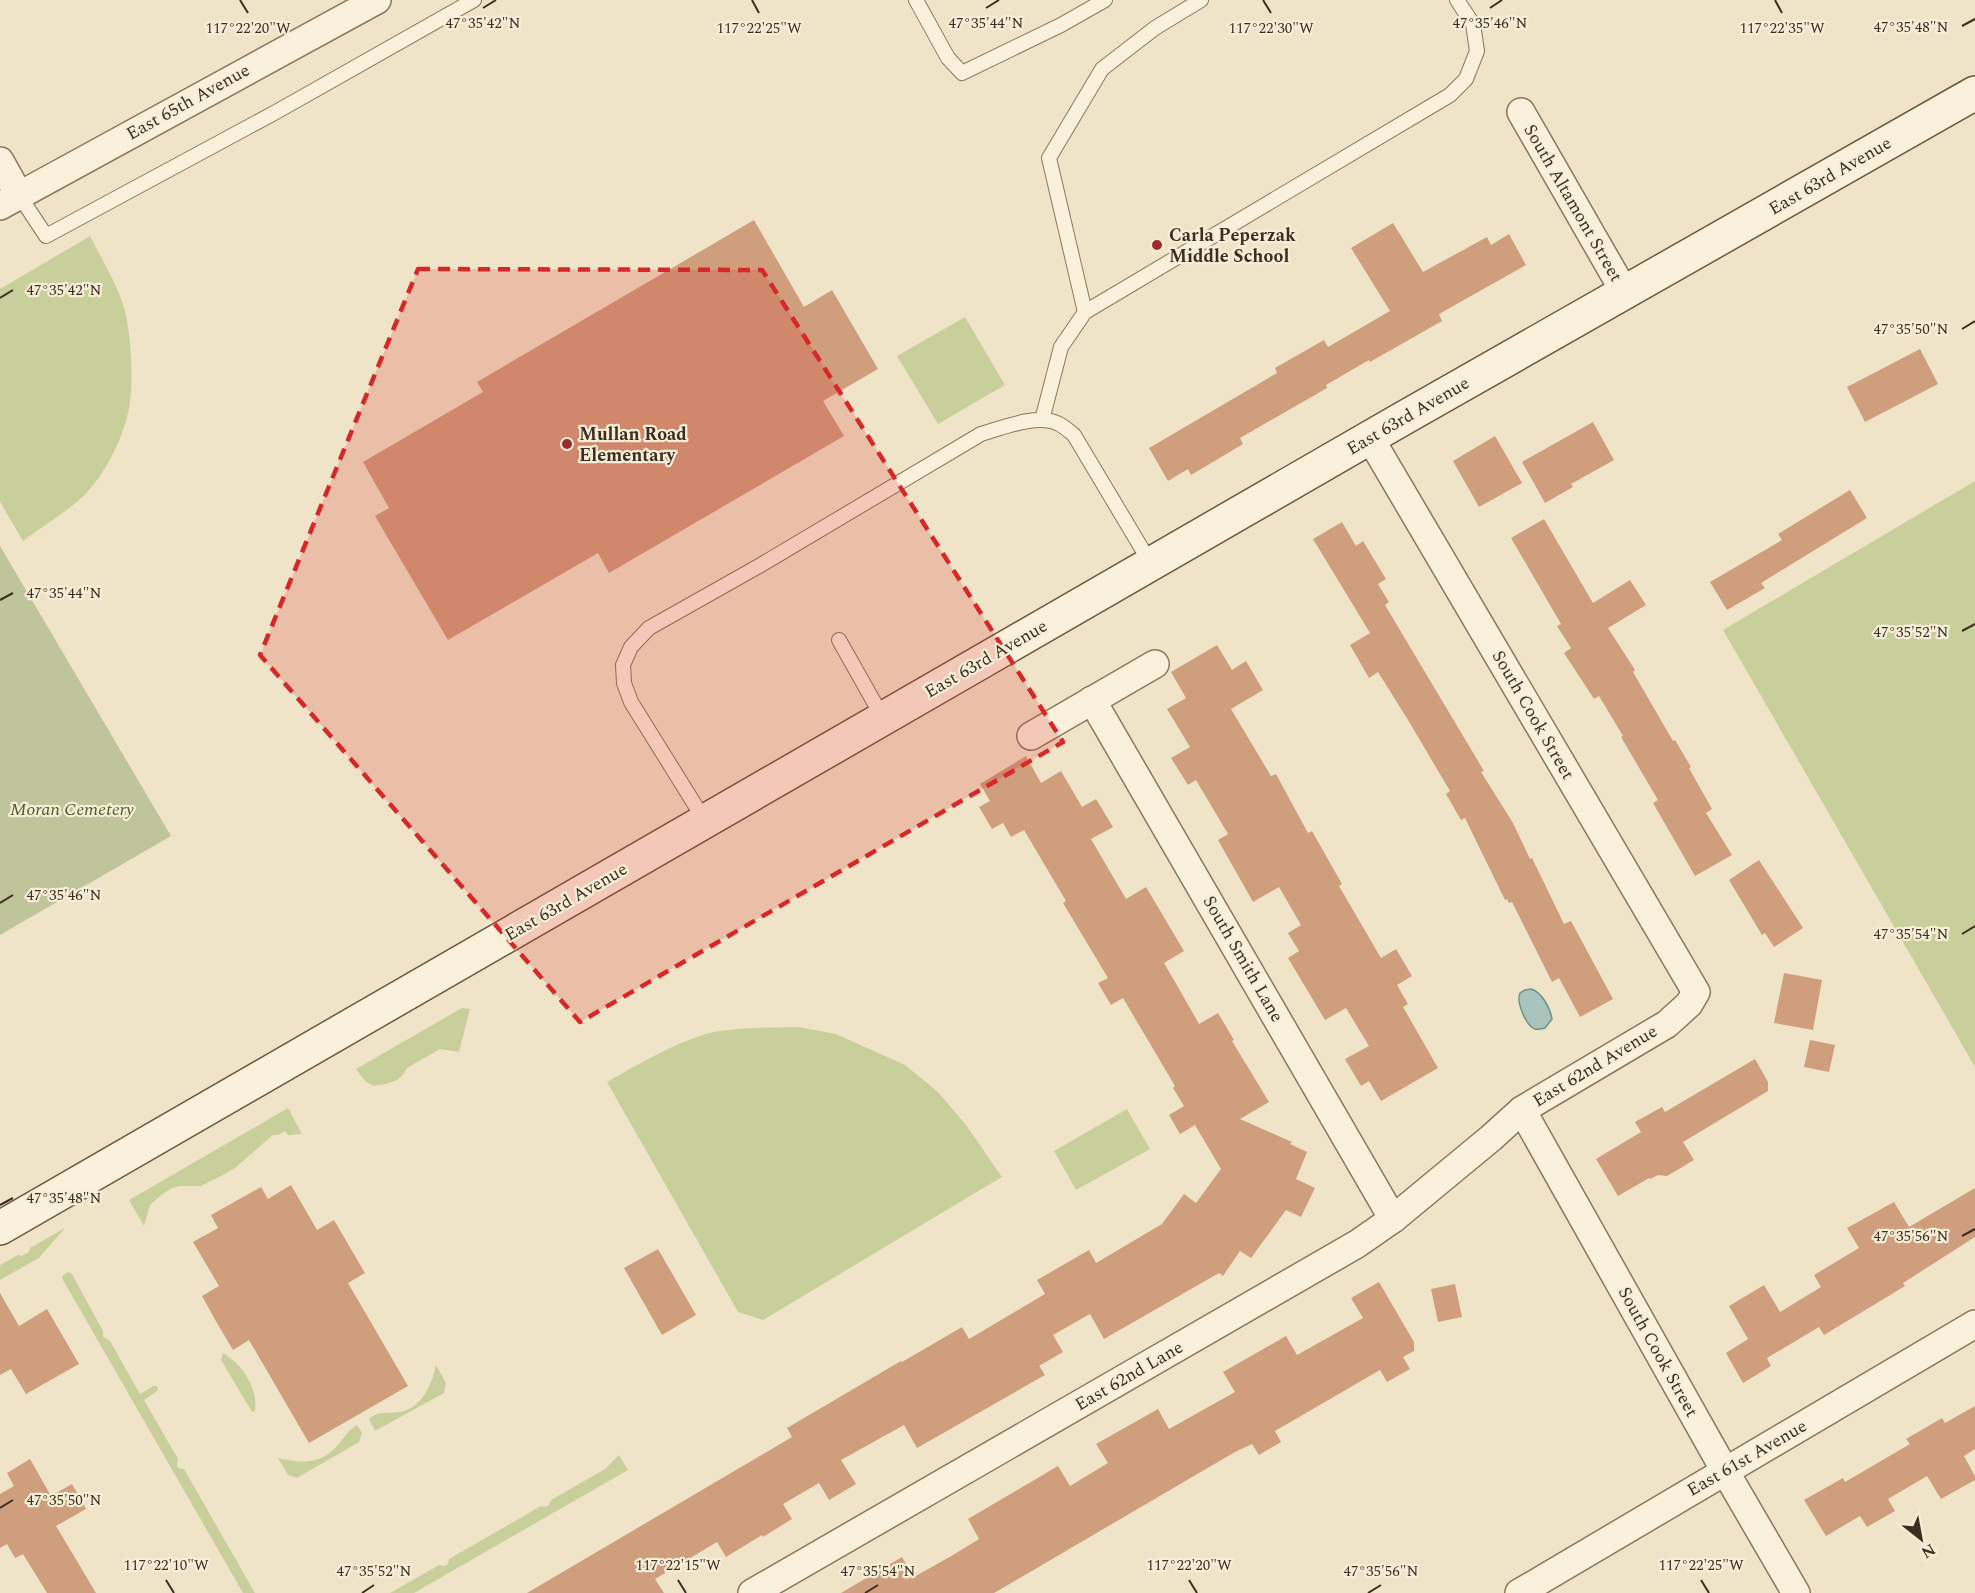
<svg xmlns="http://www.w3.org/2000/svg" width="1975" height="1593" viewBox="0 0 1975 1593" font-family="Spectral,serif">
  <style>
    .green { fill: #c9cf9b }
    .cemetery { fill: #bfc49a }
    .water { fill: #a9c4bc; stroke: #6f938a; stroke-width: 1.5 }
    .building { fill: #cf9f7d }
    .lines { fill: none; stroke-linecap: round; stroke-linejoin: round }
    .lane-casing { stroke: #8d765c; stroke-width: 16 }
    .street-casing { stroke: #8d765c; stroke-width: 30 }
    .secondary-casing { stroke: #6f573f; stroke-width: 36 }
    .lane { stroke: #faf1dc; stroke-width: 14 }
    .street { stroke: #faf1dc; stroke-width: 27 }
    .secondary { stroke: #faf1dc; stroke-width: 33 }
    .marked { fill: #d62828; fill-opacity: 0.2; stroke: #d62828; stroke-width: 4.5; stroke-dasharray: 12 8; stroke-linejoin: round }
    .ticks { fill: none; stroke: #3d2e20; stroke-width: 2 }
    .poi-dot { fill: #9e2a2b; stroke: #f7eed8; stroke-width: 2 }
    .labels { text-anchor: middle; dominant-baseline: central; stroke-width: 4.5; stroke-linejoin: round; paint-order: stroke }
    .street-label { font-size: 18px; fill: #3d2e20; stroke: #f7eed8 }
    .poi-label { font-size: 18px; font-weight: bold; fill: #3d2e20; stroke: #f7eed8; text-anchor: start }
    .park-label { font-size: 18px; font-style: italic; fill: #4d5a26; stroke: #f7eed8 }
    .ticks-label { font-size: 15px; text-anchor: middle; fill: #3d2e20; stroke: #f7eed8; stroke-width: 4.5; stroke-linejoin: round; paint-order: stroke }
  </style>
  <rect width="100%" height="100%" fill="#f0e4c8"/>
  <g class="green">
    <path d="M90,236c12,24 28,49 35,75 6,25 9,71 4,97 -5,27 -21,61 -40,82 -17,19 -45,35 -66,51l-23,-39v-213z"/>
    <polygon points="965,317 1005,385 938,424 897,356"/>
    <polygon points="1975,481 1975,1067 1723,630"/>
    <polygon points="462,1008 470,1009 459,1052 440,1049 407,1068 403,1075 397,1080 386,1084 374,1086 366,1082 356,1069"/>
    <path d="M798,1027l38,7 69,31 33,27 28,33 36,52 -239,143 -25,-8 -131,-230c32,-18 63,-37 99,-48 25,-7 66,-6 92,-7z"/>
    <polygon points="288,1108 302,1134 288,1135 285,1131 278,1135 273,1135 235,1168 223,1175 201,1186 180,1186 172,1188 160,1196 150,1205 144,1226 129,1200"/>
    <polygon points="1127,1109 1150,1149 1076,1190 1054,1151"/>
    <polygon points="65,1228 39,1258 0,1280 0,1265 18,1255 22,1256 29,1252 30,1248"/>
    <polygon points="68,1272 72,1274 103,1331 103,1337 110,1341 140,1394 153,1386 157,1386 158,1389 157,1391 144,1400 178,1459 177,1465 178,1468 184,1469 255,1593 243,1593 63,1280 62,1276"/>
    <path d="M223,1353c19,11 35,34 32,58l-3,1 -31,-52z"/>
    <path d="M436,1365l10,18 -2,10 -69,38 -6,-12c10,-9 19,-5 31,-7 22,-4 32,-28 36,-47z"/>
    <path d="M357,1425l5,8 -3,9 -62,36 -9,-3 -10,-17c22,5 43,7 59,-12 7,-8 11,-16 20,-21z"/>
    <polygon points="619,1455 628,1470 414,1593 390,1593 439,1565 444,1566 448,1564 449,1559 541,1506 546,1507 549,1505 551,1500 605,1469"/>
  </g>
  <polygon class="cemetery" points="0,546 171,836 0,935"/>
  <path class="water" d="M1531,989c11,3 19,19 21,30l-7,9c-4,1 -6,2 -10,1 -9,-3 -19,-27 -15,-36l5,-3z"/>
  <g class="building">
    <polygon points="754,220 804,307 832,290 878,369 823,401 844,436 609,573 598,553 448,640 375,516 389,508 363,462 483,392 477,382"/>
    <polygon points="1393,223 1423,272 1487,237 1491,245 1509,234 1526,265 1439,314 1442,321 1370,362 1369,360 1326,385 1327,388 1240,438 1243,444 1191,475 1188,469 1168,481 1149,448 1277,373 1275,368 1324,340 1328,347 1390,311 1351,248"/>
    <polygon points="1920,349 1938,384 1865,422 1847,387"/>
    <polygon points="1593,422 1614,460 1571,484 1573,487 1545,503 1522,462"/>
    <polygon points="1495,436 1522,483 1479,507 1453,461"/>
    <polygon points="1850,490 1867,518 1761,583 1765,588 1727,610 1710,582 1782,540 1778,534"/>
    <polygon points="1544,519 1593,603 1630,580 1646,605 1608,628 1635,670 1633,672 1673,741 1675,740 1691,767 1689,768 1712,809 1706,813 1732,855 1695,876 1653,803 1658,800 1621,737 1623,736 1599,696 1594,699 1564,653 1571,648 1557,626 1561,624 1511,538"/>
    <polygon points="1342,522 1356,546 1363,541 1386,579 1378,584 1389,602 1385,605 1484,771 1481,772 1513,823 1530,859 1532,858 1564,924 1571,921 1613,999 1580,1017 1559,978 1552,982 1512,902 1509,903 1507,899 1505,900 1465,818 1461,820 1446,794 1450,791 1408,720 1378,672 1369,678 1350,645 1370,633 1313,539"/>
    <polygon points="1217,645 1232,670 1246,661 1263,690 1231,709 1271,776 1276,774 1308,833 1312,831 1342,884 1339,886 1381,958 1396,949 1412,976 1397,985 1408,1004 1403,1007 1438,1068 1381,1101 1369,1081 1361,1086 1345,1059 1369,1046 1346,1008 1325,1020 1288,958 1299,951 1288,933 1301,925 1279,887 1253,902 1218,840 1228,834 1196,780 1188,785 1171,758 1190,747 1167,709 1186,698 1171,672"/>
    <polygon points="1026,756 1041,783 1061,771 1082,807 1096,799 1113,827 1091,839 1126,899 1146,887 1184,951 1164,963 1178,987 1199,1024 1218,1013 1234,1040 1232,1041 1269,1102 1240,1119 1292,1142 1290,1144 1307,1152 1296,1179 1315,1188 1301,1217 1286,1210 1251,1258 1240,1251 1223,1276 1219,1273 1104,1339 1090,1314 1053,1335 1063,1352 1039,1366 1045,1375 917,1448 904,1425 841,1460 856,1484 829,1500 819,1483 783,1504 792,1519 763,1537 762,1535 726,1557 717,1542 655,1579 664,1593 527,1593 792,1437 787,1428 901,1361 902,1362 962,1327 969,1339 1045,1294 1037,1280 1089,1250 1096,1263 1162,1224 1184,1194 1196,1203 1221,1169 1195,1125 1180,1134 1169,1115 1184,1106 1173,1088 1175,1086 1123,998 1111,1005 1098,983 1108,978 1063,903 1066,901 1024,830 1011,837 1003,823 992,829 979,807 990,801 980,784"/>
    <polygon points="1759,860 1803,928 1774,947 1765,933 1762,935 1729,880"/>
    <polygon points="1784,973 1822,980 1813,1030 1774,1023"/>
    <polygon points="1810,1040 1835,1045 1829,1072 1804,1067"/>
    <polygon points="1755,1059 1768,1082 1768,1091 1683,1142 1694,1160 1667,1176 1658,1175 1650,1179 1649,1178 1618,1196 1596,1159 1641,1132 1635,1122 1662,1107 1665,1112"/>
    <polygon points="291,1185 317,1230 334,1220 365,1273 348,1283 408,1386 309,1443 249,1340 233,1350 217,1323 202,1296 219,1286 193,1242 218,1228 211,1215 261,1187 268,1199"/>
    <polygon points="1975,1188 1975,1237 1903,1283 1905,1286 1824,1335 1819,1327 1767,1358 1771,1366 1743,1383 1726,1353 1748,1339 1729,1306 1764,1285 1780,1312 1821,1287 1814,1275 1859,1248 1847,1228 1894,1202 1909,1227"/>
    <polygon points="658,1249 696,1315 662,1335 624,1268"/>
    <polygon points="1379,1282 1414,1342 1414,1351 1403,1357 1410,1369 1387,1382 1380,1370 1275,1431 1281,1442 1259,1455 1252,1444 1235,1452 994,1593 841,1593 902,1557 914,1577 953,1555 979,1539 968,1519 1058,1466 1070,1486 1108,1463 1096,1444 1158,1409 1169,1429 1235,1392 1223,1372 1286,1336 1297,1355 1363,1318 1351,1298"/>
    <polygon points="1455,1284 1462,1317 1438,1322 1431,1289"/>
    <polygon points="0,1293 19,1326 47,1309 79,1364 26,1394 11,1369 0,1375"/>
    <polygon points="1975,1406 1975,1449 1964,1456 1975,1476 1975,1480 1941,1499 1927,1476 1888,1499 1895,1511 1867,1527 1860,1516 1826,1536 1804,1500 1843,1478 1845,1482 1910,1444 1906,1439 1942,1418 1945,1423"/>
    <polygon points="30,1459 51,1496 72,1484 86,1509 56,1526 96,1593 47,1593 23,1554 15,1558 7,1544 0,1548 0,1494 14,1486 7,1473"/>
  </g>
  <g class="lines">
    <g class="lane-casing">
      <g id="lane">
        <polyline points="916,0 948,58 962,73 1061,25 1105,0"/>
        <polyline points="19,195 46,236 276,112 474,0"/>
        <polyline points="1085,312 1049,158 1102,69 1155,28 1201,0"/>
        <polyline points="1042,420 1061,347 1085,312 1450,95 1466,79 1477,51 1473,24 1457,0"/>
        <polyline points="839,640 883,718"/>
        <path d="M705,821l-74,-119 -7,-19 -1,-18 8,-18 18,-19 110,-62 222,-132c21,-6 57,-21 78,-10 6,3 11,8 15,11l77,129"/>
      </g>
    </g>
    <g class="street-casing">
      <g id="street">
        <polyline points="1521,112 1625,293"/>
        <polyline points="0,161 19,195"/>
        <polyline points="0,206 377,0"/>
        <polyline points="1092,700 1393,1219"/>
        <polyline points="1031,736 1155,664"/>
        <polyline points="1522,1110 1725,1471 1796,1593"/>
        <polyline points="752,1593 1357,1244 1393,1219 1491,1138 1522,1110 1667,1024 1689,1004 1696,992 1370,438"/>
        <polyline points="1519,1593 1975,1324"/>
      </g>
    </g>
    <g class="secondary-casing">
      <polyline id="secondary" points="0,1228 1402,419 1975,93"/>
    </g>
    <use href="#lane" class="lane"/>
    <use href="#street" class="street"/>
    <use href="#secondary" class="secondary"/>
  </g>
  <path class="marked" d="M418,269l344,1 301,472 -483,280 -320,-367z"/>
  <path class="ticks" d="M240,0l8,13M752,0l7,13M1263,0l8,13M1775,0l7,13M483,8l13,-8M986,8l13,-8M1490,8l12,-8M1962,26l13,-7M0,298l13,-8M1962,329l13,-8M0,600l13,-7M1962,631l13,-7M0,903l13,-8M1962,934l13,-8M0,1205l13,-7M1962,1236l13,-7M0,1508l13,-8M166,1580l8,13M678,1580l8,13M1189,1580l8,13M1701,1580l8,13M362,1593l12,-8M865,1593l13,-8M1368,1593l13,-8"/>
  <g class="poi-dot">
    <circle cx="1157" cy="245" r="6"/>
    <circle cx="567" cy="444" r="6"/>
  </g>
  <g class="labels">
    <g class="street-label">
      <text transform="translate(188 102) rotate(-29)">East 65th Avenue</text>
      <text transform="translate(1830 176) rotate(-30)">East 63rd Avenue</text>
      <text transform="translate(1573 203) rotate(60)">South Altamont Street</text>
      <text transform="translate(1408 416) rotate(-30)">East 63rd Avenue</text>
      <text transform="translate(986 659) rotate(-30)">East 63rd Avenue</text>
      <text transform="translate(1533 715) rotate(60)">South Cook Street</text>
      <text transform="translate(566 902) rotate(-30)">East 63rd Avenue</text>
      <text transform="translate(1243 959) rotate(60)">South Smith Lane</text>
      <text transform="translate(1595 1066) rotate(-31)">East 62nd Avenue</text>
      <text transform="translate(1658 1352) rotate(61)">South Cook Street</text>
      <text transform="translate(1129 1376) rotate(-30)">East 62nd Lane</text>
      <text transform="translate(1747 1458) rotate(-30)">East 61st Avenue</text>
    </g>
    <g class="poi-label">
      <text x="1169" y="235">Carla Peperzak<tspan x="1169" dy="21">Middle School</tspan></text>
      <text x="579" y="434">Mullan Road<tspan x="579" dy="21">Elementary</tspan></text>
    </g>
    <g class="park-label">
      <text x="72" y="809">Moran Cemetery</text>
    </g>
  </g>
  <g class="ticks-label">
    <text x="483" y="28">47°35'42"N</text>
    <text x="986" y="28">47°35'44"N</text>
    <text x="1490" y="28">47°35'46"N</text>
    <text x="1911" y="32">47°35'48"N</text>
    <text x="248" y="33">117°22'20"W</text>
    <text x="759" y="33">117°22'25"W</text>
    <text x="1271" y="33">117°22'30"W</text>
    <text x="1782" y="33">117°22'35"W</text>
    <text x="64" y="295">47°35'42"N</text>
    <text x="1911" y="334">47°35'50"N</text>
    <text x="64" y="598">47°35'44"N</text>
    <text x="1911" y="637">47°35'52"N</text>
    <text x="64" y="900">47°35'46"N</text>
    <text x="1911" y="939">47°35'54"N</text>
    <text x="64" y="1203">47°35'48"N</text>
    <text x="1911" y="1241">47°35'56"N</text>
    <text x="64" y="1505">47°35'50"N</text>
    <text x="166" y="1570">117°22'10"W</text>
    <text x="678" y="1570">117°22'15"W</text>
    <text x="1189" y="1570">117°22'20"W</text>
    <text x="1701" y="1570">117°22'25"W</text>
    <text x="374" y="1576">47°35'52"N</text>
    <text x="878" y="1576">47°35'54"N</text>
    <text x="1381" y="1576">47°35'56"N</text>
  </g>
  <g transform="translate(1921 1539) rotate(149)" stroke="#f7eed8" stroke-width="4.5" paint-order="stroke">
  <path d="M0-4.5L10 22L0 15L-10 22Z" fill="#3d2e20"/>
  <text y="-9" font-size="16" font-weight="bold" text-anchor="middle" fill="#3d2e20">N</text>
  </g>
</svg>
